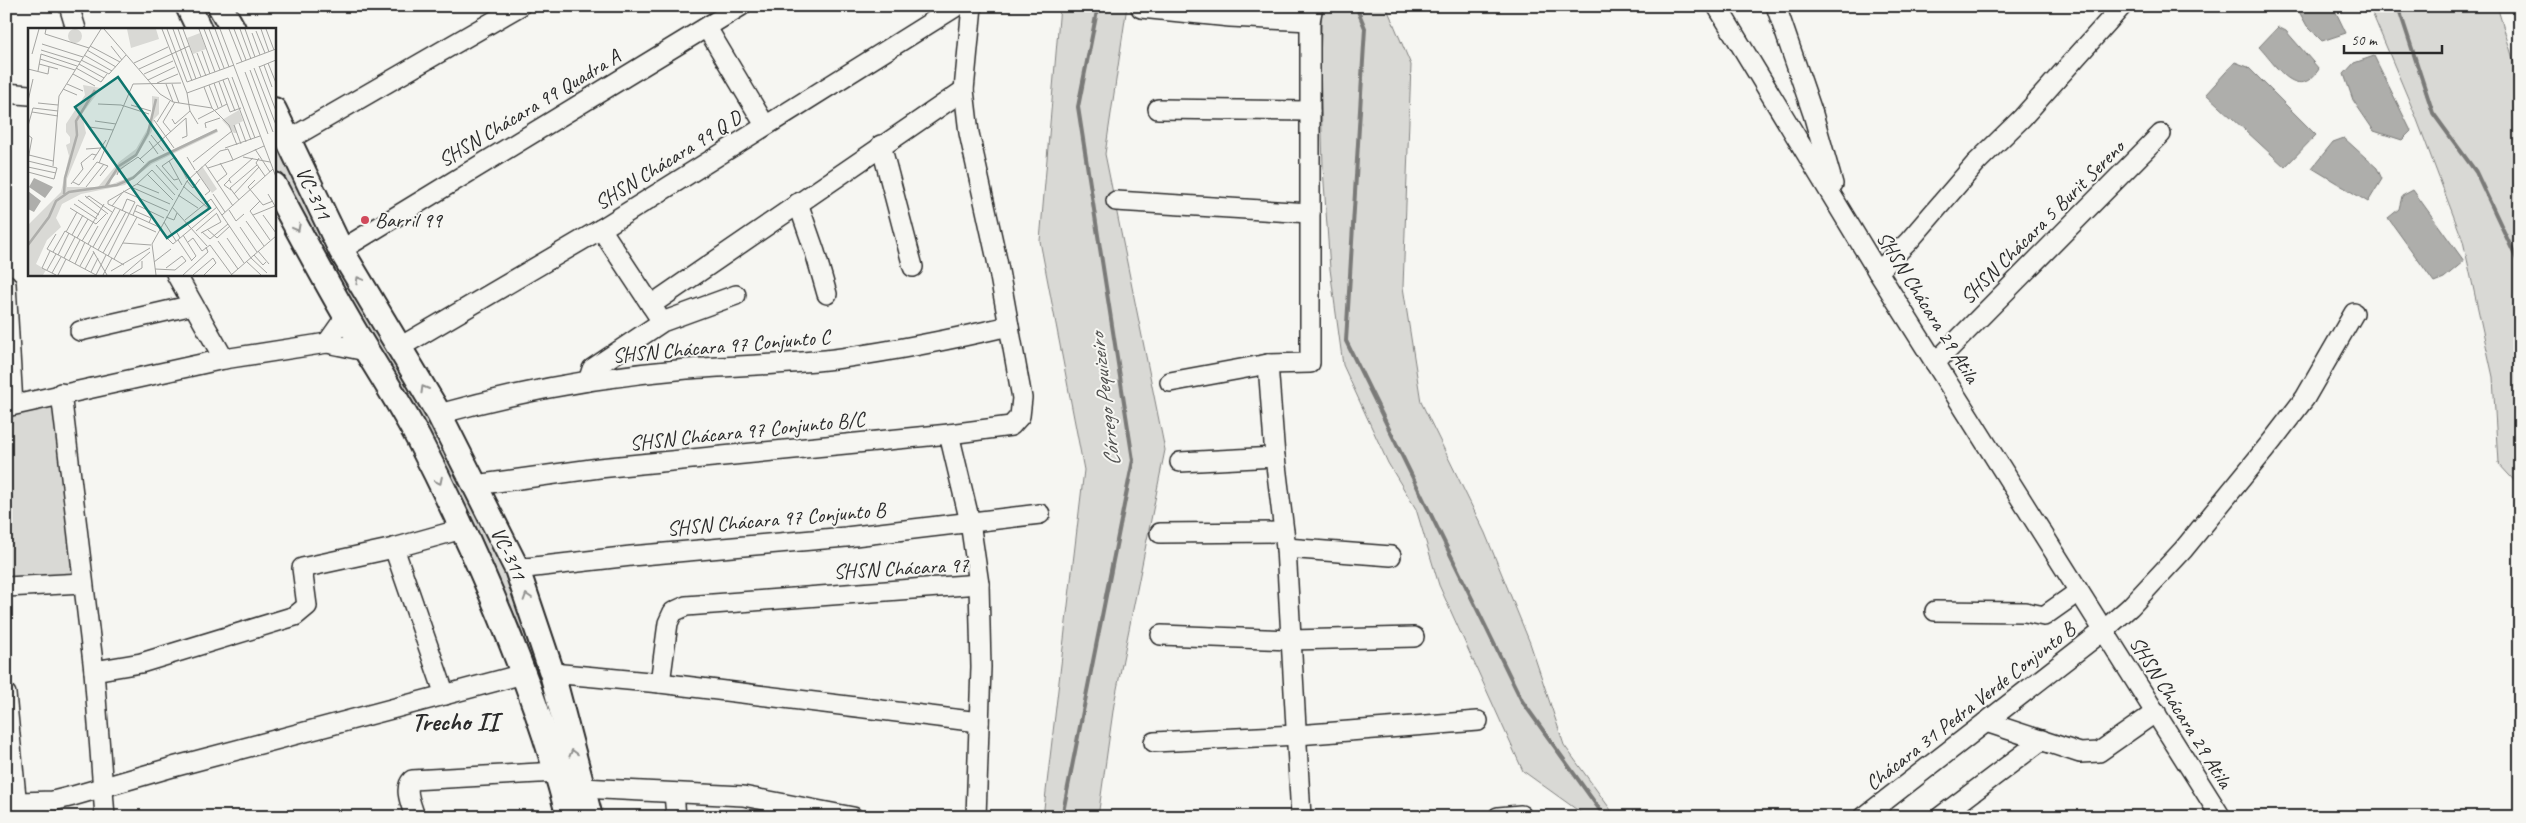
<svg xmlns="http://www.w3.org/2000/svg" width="2526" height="823" viewBox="0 0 2526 823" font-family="Caveat,sans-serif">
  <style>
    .green { fill: #d9d9d5; stroke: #828280 }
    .water { fill: #aeaeab; stroke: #7a7a78 }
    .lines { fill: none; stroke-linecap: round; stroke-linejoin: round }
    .stream { stroke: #7a7a78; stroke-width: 4 }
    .minor-casing { stroke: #2b2b2b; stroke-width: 22 }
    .major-casing { stroke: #2b2b2b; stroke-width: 28 }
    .minor { stroke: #f6f6f2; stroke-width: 19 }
    .major { stroke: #f6f6f2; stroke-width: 24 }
    .oneway { stroke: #90908e }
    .poi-dot { fill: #d1495b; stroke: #f6f6f2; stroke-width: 2 }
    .labels { text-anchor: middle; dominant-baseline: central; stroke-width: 4; stroke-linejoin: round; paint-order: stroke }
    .street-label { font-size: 21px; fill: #2b2b2b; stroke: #f6f6f2 }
    .poi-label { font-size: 21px; fill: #2b2b2b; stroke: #f6f6f2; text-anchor: start }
    .water-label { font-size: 22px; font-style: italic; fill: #525251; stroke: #f6f6f2 }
    .district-label { font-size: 26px; font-weight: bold; fill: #2b2b2b; stroke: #f6f6f2 }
    .inset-river { fill: none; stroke: #aeaeab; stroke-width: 2.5 }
    .inset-road { fill: none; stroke: #a5a5a2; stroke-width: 1 }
    .view { fill: #0f766e; fill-opacity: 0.15; stroke: #0f766e; stroke-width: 2.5 }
    .inset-edge { fill: none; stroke: #2b2b2b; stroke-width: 2.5 }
  </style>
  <rect width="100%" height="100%" fill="#f6f6f2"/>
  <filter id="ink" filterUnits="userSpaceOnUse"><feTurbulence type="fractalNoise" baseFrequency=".02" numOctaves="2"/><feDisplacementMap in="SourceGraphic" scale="10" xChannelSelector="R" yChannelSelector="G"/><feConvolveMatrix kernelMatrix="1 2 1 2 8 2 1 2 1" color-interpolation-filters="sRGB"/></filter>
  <g filter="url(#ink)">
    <g class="green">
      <polygon points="1060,6 1127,6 1105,154 1165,450 1114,704 1098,817 1043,817 1084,470 1040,241"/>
      <polygon points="1322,6 1386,6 1411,65 1403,287 1421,402 1485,533 1530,643 1564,745 1616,817 1587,817 1523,771 1439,585 1416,509 1388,463 1343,365 1330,269 1323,168 1320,62"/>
      <polygon points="2366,6 2497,6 2520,82 2520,487 2498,463 2493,377 2463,241 2416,117 2373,15"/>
      <polygon points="274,133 327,239 313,245 274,168"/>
      <polygon points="323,256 330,256 349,288 370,312 439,438 433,440 429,434"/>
      <polygon points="37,406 61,407 75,576 6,584 6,413"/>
      <polygon points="447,448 484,513 531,637 559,739 520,627 469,513 433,452 440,452"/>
    </g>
    <g class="water">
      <polygon points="2296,6 2333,6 2346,33 2322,41 2307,26"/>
      <path d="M2278,27l8,4 33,38c-22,34 -43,-4 -60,-22z"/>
      <polygon points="2374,56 2411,131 2402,140 2374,131 2353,100 2344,74 2354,63"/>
      <polygon points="2235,62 2248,67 2316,135 2285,167 2206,94"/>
      <polygon points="2344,138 2377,168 2382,179 2368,202 2312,168 2333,142"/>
      <polygon points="2413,190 2464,261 2444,278 2434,282 2388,218 2399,209 2402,196"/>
    </g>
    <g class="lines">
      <g class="stream">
        <polyline points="1356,6 1365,28 1346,341 1522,701 1605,817"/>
        <polyline points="2398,6 2433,113 2476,172 2520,266"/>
        <polyline points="1062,817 1133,460 1078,107 1098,6"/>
      </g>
      <g class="minor-casing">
        <g id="minor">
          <polyline points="69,6 76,29"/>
          <polyline points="1717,6 1878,272 2221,817"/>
          <polyline points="1776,6 1813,114 1833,184"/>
          <polyline points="1141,8 1230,17 1310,21"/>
          <polyline points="707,28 765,125"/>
          <polyline points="6,93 29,95"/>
          <polyline points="1158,109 1310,111"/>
          <polyline points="288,140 520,6"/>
          <polyline points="881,145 913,267"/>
          <polyline points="1116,201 1310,213"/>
          <polyline points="798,203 815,252 827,294"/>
          <polyline points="601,229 657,314"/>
          <polyline points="341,250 741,6"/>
          <polyline points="1878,272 1909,241 1976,163 2022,118 2122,6"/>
          <polyline points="176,274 224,359"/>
          <polyline points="6,284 13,405"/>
          <polyline points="651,305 964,90"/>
          <polyline points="80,331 193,305"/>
          <polyline points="327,343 346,316"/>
          <polyline points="400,347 601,229 957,6"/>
          <polyline points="1935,363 2161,134"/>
          <polyline points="1268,364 1275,457 1286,548 1301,817"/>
          <polyline points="588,381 592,369 662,322 736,295"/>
          <polyline points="1170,382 1268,364 1310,363 1310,21 1313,6"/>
          <polyline points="61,393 94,671 105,817"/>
          <polyline points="6,407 224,359 327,343 366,351"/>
          <path d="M439,414c81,-23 164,-38 248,-45 52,-4 104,-4 155,-11 56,-8 111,-19 167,-32"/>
          <polyline points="949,434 970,522 979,584"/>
          <polyline points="1180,462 1275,457"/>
          <polyline points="475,485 599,468 949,434 1011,426 1020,416 1022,398 997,260 969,133 964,90 972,6"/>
          <polyline points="1160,533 1284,532"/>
          <polyline points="394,548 445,695"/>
          <polyline points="1286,548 1391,556"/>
          <polyline points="517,569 631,556 846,537 1040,514"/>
          <polyline points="6,587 83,583"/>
          <polyline points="1935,611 2025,612 2044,616 2078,592"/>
          <polyline points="1161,635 1291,640 1414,637"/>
          <polyline points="94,671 141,663 295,616 307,606 302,568 394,548 462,529"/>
          <polyline points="552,673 660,683 979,722"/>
          <polyline points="660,683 668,623 673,612 686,606 979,584 981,667 976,817"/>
          <polyline points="6,694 18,817"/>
          <polyline points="1986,722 2080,753 2099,752 2156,712"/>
          <polyline points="1154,742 1297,735 1478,721"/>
          <polyline points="582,788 743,796 853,817"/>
          <polyline points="674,793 676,817"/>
          <polyline points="18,802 53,801 73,796 173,767 523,674"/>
          <path d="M415,817c-3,-11 -12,-28 -3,-37l145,-8"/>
          <polyline points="1498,817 1521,815"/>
          <polyline points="1864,817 2103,631 2130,607 2183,550 2272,441 2305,398 2354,313"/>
          <polyline points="1940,817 2042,740"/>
        </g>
      </g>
      <g class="major-casing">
        <g id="major">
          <polyline points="188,6 199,29"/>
          <polyline points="220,6 233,29"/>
          <path id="s1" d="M274,110l67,140 98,164 78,155 35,104 38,144"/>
          <path d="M274,185c30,56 59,111 92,165 18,29 36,58 52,88 61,119 117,249 151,379"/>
        </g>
      </g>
      <use href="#minor" class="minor"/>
      <use href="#major" class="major"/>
    </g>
    <defs><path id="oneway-chevron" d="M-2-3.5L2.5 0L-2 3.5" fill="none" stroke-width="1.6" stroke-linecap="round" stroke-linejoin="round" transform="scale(1.25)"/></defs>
    <g class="oneway">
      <use href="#oneway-chevron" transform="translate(297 228) rotate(62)"/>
      <use href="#oneway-chevron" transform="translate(359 280) rotate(-120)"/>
      <use href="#oneway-chevron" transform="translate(424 389) rotate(-120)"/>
      <use href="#oneway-chevron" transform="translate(439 481) rotate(64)"/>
      <use href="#oneway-chevron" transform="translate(527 597) rotate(-108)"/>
      <use href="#oneway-chevron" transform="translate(573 753) rotate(-105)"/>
    </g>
  </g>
  <circle class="poi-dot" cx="365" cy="220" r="5"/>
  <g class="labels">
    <g class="street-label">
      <text transform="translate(529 108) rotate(-31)">SHSN Chácara 99 Quadra A</text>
      <text transform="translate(668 160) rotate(-32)">SHSN Chácara 99 Q D</text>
      <text stroke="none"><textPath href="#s1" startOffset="92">VC-311</textPath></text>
      <text transform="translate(2042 222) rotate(-45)">SHSN Chácara 5 Burit Sereno</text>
      <text transform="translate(1928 307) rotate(58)">SHSN Chácara 29 Atila</text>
      <text transform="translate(721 346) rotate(-5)">SHSN Chácara 97 Conjunto C</text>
      <text transform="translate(747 431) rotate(-6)">SHSN Chácara 97 Conjunto B/C</text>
      <text transform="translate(776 519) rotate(-5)">SHSN Chácara 97 Conjunto B</text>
      <text stroke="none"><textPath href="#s1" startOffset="502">VC-311</textPath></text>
      <text transform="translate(901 568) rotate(-3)">SHSN Chácara 97</text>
      <text transform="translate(1970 706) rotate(-38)">Chácara 31 Pedra Verde Conjunto B</text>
      <text transform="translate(2181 712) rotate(58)">SHSN Chácara 29 Atila</text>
    </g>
    <g class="poi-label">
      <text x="375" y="220">Barril 99</text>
    </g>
    <g class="water-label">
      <text transform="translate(1105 400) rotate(-97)">Córrego Pequizeiro</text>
    </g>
    <g class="district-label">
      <text x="455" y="721">Trecho II</text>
    </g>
  </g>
  <g transform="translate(28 28)">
    <rect width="248" height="248" fill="#f6f6f2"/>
    <path d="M40 8a7 7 0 1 1 14 0a7 7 0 1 1-14 0ZM99,1h29l3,10 -28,9zM172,5l6,16 -13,5 -6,-16zM55,57l18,3 -19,26 4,19 -19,46v8h31l21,-25 17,-13 16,-28v-25l7,1v17l-5,5 -2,12 -15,24 -26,24 -1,6 25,-10 13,-14 69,-32 1,3 -66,32 -27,21 -44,9 -19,10 -6,14 5,9 -14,13 -11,24 10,6 -3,5h-15v-50l33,-33 8,-36 -3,-11 4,-2v-6l-4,-5v-8l19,-29zM211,82l4,11 -8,4 2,8h-3l-12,-13zM174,138l15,23 -5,4 -15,-21z" fill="#d9d9d5"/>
    <path d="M6,150l19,9 -8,11 -16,-11zM0,163l13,10 -7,11 -6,-3z" fill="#aeaeab"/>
    <path class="inset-river" d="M78,158l13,-20 17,-11 12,-22 8,-34M36,166l1,-16 12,-43 -1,-14 19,-31M0,217l21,-28 7,-16 13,-9 48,-7 16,-7 17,-16 67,-32"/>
    <path class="inset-road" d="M18,1l-1,5 44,14M76,1l56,65 13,8 39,6 17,17 8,20M134,1l25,64M139,1l20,53M145,1l19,52M150,1l18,50M155,1l18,48M171,1l16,43M176,1l16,41M181,1l15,39M187,1l14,38M192,1l56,148M201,1l13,33M206,1l12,31M212,1l11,30M217,1l10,28M233,1l8,23M238,1l8,21M228,3l9,22M224,5l8,22M14,16l41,13M62,18l30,16M83,18l11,14M13,22l39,12M59,22l29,17M174,23l8,23M169,25l9,23M4,26l7,-25M13,26l36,12M56,27l28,16M12,31l35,11M53,32l28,14 17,-19M106,35l34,-16M240,35l8,20M11,36l19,5M51,36l25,14 3,-4M208,36l40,-15M236,37l8,22M231,38l17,45M231,39l17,-7M48,40l25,14 3,-4M226,40l22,57M0,41l20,5 1,-7M111,41l50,-23M222,42l23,62M10,43l3,-17M217,44l23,62M45,46l22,12M116,46l29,-13M204,49l23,61M200,50l23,62M120,52l27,-13M195,52l12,31M159,54l47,-17M191,54l11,30 11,-4M129,55l21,-9M186,55l8,23M39,56l16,7M138,56l7,18M144,56l7,19M181,57l9,23M176,59l8,21M35,61l14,6M159,65l41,-15M0,73l5,-22M10,75l20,2M70,76l23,1 28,9M103,77l20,6M162,83l8,13M4,84l26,4M144,91l3,5 15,-13 -3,-18M170,91l29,-15M126,92l20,28M67,93l21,3M129,94l13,-21M211,95l7,19M206,97l7,19M0,98l5,-18 25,3M61,99l24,3M178,100l-1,-5 15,-5M126,101l16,21M143,104l-8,-10 12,-20M0,107l4,3 -4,22M123,107l13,16M154,110l5,-2 -1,-18M121,113l9,13M197,120l35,-12M58,121l15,-1M227,121l15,23M1,127l24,6M159,129l8,13M215,129l27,5M231,130l-3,5 9,13M112,131l46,-41M65,132l13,-20M0,133l29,7 -3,11 -26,-7M141,133l13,24M165,134l39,-31M71,135l34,-79 48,-1M177,136l28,42M128,137l22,25M25,138l6,-70 42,-67M0,139l28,6M180,140l25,-8M168,143l14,20 -5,4M119,146l26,26M89,147l2,-5 19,-13 6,6M150,151l-4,1 -12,-14 13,-9 12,22M201,152l-5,5 7,5M227,152l-7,7 15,18 10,-4M159,153l6,7 7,-9M45,154l6,3 18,-23 11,4 -8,10M189,154l10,-8 -7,-11M203,155l-2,-4 24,-21M43,156l12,-15 -2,-6 11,-9 4,1M109,156l22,9M155,158l25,22M58,159l18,-23M103,159l39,17M95,163l45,20M185,166l12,18M206,166l25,-27M150,167l20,13M57,168l23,18M58,170l3,-2 23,16M50,172l21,15M211,172l-9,-12 27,-23M232,173l-10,10 20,29M46,176l23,15M84,178l11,-14M144,179l35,39M42,180l26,16 10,-10M201,182l7,11 8,-7M107,183l16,7 -2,5M105,187l4,-10 27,13M194,187l51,-46M225,187l22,-9 -7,-12M235,187l13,18M138,189l8,3 3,-7M157,192l26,-21 40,59 16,15M218,193l18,25M136,194l12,19M110,196l18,8M131,199l-51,-23v-3l29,-17 15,-14 23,25M212,199l17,25M179,201l10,9 13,-12M168,203l21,-18M38,204l11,-20M174,204l8,7 18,-15M173,205l20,-11 -4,-8M28,206l-9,15 49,26M44,207l11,-20M136,207l9,9 44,-37M155,207l13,21 -5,5M49,210l11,-19M152,210l-4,-7 12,-9M199,210l17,25M150,212l14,21M54,213l22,-37M190,213l20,28M160,214l5,-4 9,13 8,-6 22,30M95,215l28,2M60,216l10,-18M65,219l22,-39M70,222l22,-40M22,223l-8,17 14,7M65,223l14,24M230,223l11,13M25,224l12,-21 59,34M75,225l23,-41M30,227l11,-22M226,227l9,10 3,-3M80,228l27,-54 -8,-3 -5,12M36,230l11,-21M86,231l23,-42M41,233l11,-21M218,233l15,14M126,234l17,-13M47,236l10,-22M52,238l11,-20M57,241l9,-17M127,241l20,1 11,-9 -4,-5 -16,12M19,242l9,-16M83,243l39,-23M63,244l7,-14M24,245l9,-16M30,247l8,-16M68,247l10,-20M75,247l9,-17M95,247l27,-23M102,247l12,-7v-7M128,247l-4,-31 35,-63 33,-30 8,-2 5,11 31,-14M155,247l25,-23 -2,-5M165,247l20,-17 3,5 -12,12M203,247l45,-39"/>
    <path class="view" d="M90,49l92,131 -43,30 -92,-131z"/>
    <rect width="248" height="248" class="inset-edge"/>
  </g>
  <rect width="2526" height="823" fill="none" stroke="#f6f6f2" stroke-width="25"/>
  <rect x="12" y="12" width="2501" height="798" fill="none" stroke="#2b2b2b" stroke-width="2" filter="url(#ink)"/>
  <path d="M2344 45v8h98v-8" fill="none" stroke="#2b2b2b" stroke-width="2.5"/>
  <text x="2351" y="45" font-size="15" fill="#2b2b2b" stroke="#f6f6f2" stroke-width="4" paint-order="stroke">50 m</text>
</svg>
